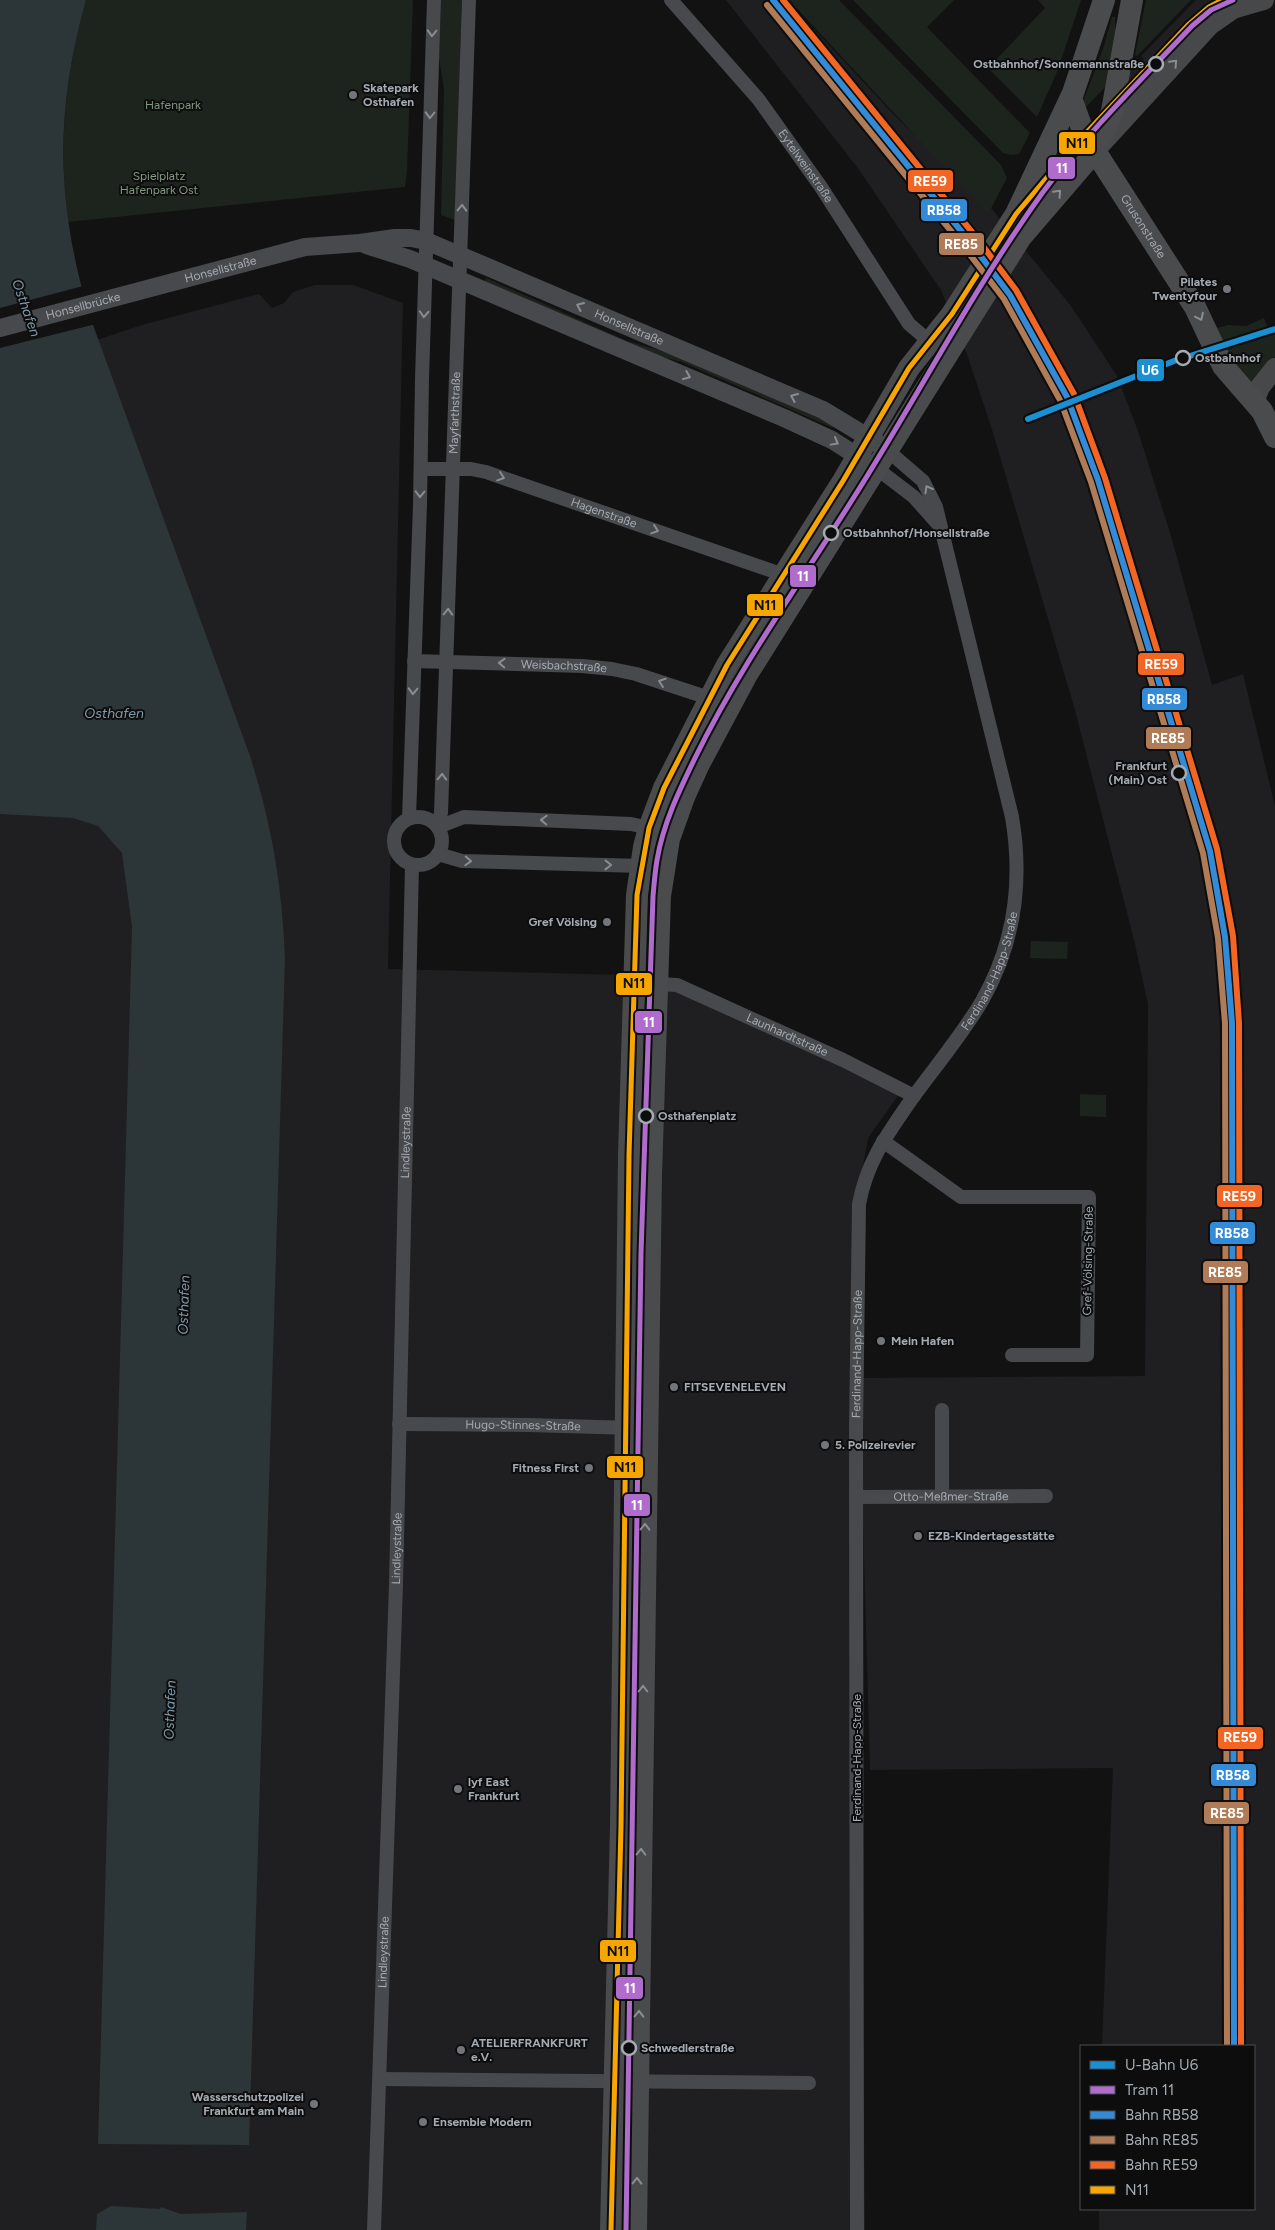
<svg xmlns="http://www.w3.org/2000/svg" width="1275" height="2230" viewBox="0 0 1275 2230" font-family="Figtree,sans-serif">
  <style>
    .built { fill: #1f1f21 }
    .green { fill: #1d231d }
    .water { fill: #2c3538 }
    .pier { fill: #121213 }
    .lines { fill: none; stroke-linecap: round; stroke-linejoin: round }
    .minor { stroke: #47494c; stroke-width: 14 }
    .tertiary { stroke: #47494c; stroke-width: 18 }
    .secondary { stroke: #464849; stroke-width: 20 }
    .primary { stroke: #4a4b4d; stroke-width: 22 }
    .bus-1-casing { stroke: #0d0d0e; stroke-width: 9 }
    .bus-1 { stroke: #f7a600; stroke-width: 5 }
    .rail-1-casing { stroke: #0d0d0e; stroke-width: 10 }
    .rail-2-casing { stroke: #0d0d0e; stroke-width: 10 }
    .rail-3-casing { stroke: #0d0d0e; stroke-width: 10 }
    .rail-1 { stroke: #338bd7; stroke-width: 6 }
    .rail-2 { stroke: #b07c57; stroke-width: 6 }
    .rail-3 { stroke: #f26522; stroke-width: 6 }
    .tram-1-casing { stroke: #0d0d0e; stroke-width: 9 }
    .tram-1 { stroke: #b06ccc; stroke-width: 5 }
    .metro-1-casing { stroke: #0d0d0e; stroke-width: 10 }
    .metro-1 { stroke: #1a8fd1; stroke-width: 6 }
    .oneway { stroke: #898e93 }
    .oneway2 { stroke: #888d92 }
    .oneway3 { stroke: #8a8e94 }
    .stop-dot { fill: #0d0d0e; stroke: #a5abb2; stroke-width: 2.5 }
    .poi-dot { fill: #72757a; stroke: #0d0d0e; stroke-width: 2 }
    .labels { text-anchor: middle; dominant-baseline: central; stroke-width: 4; stroke-linejoin: round; paint-order: stroke }
    .stop-label { font-size: 12px; font-weight: bold; fill: #a5abb2; stroke: #0d0d0e; text-anchor: start }
    .poi-label { font-size: 12px; font-weight: bold; fill: #a5abb2; stroke: #0d0d0e; text-anchor: start }
    .park-label { font-size: 12px; fill: #809b7f; stroke: #0d0d0e }
    .street-label { font-size: 12px; fill: #a5abb2; stroke: #0d0d0e }
    .water-label { font-size: 14px; font-style: italic; fill: #809aa9; stroke: #0d0d0e }
    .line-badge { stroke: #0d0d0e; stroke-width: 2 }
    .badge-label { font-size: 14px; text-anchor: middle; font-weight: bold; fill: #fff }
    .pale-badge-label { font-size: 14px; text-anchor: middle; font-weight: bold; fill: #111 }
  </style>
  <rect width="100%" height="100%" fill="#121213"/>
  <g class="built">
    <polygon points="726,0 787,0 895,116 991,208 1071,306 1117,376 1138,431 1171,536 1212,685 1243,674 1275,806 1275,2230 1099,2230 1099,2209 1254,2209 1254,2046 1102,2046 1113,1768 870,1770 859,1378 1145,1376 1148,1004 1134,940 1075,710 991,426 968,357 941,290 857,167"/>
    <polygon points="1196,0 1244,0 1128,105 1117,107 1128,75 1144,59 1141,56"/>
    <polygon points="315,285 353,285 403,303 388,969 663,976 903,1089 868,1138 855,1212 865,2230 0,2230 0,372 142,325 259,294 272,308 284,303 293,292"/>
  </g>
  <g class="green">
    <path d="M86,0h327l-6,171 -2,16 -337,35c-10,-78 -3,-147 18,-222z"/>
    <polygon points="441,0 462,0 455,220 441,215 444,89 439,59"/>
    <polygon points="789,0 839,0 1001,165 1007,178 988,214"/>
    <polygon points="853,0 954,0 927,27 1030,133 1019,154 1011,155 1003,153"/>
    <polygon points="1038,0 1081,0 1057,72 1037,117 988,68 1045,8"/>
    <polygon points="1146,0 1191,0 1137,56 1135,55"/>
    <polygon points="1112,17 1115,17 1116,35 1111,81 1083,110 1083,102 1104,46"/>
    <polygon points="486,278 627,341 680,356 834,425 833,428 682,362 655,355 484,282"/>
    <polygon points="1264,318 1268,329 1275,326 1275,357 1254,381 1249,384 1210,330 1228,325 1246,326"/>
    <polygon points="1031,941 1068,942 1067,959 1030,958"/>
    <polygon points="1080,1094 1106,1095 1106,1117 1080,1116"/>
  </g>
  <g class="water">
    <path d="M0,0h86c-31,112 -30,199 2,311l162,445c22,70 32,129 35,202l-36,1187 -151,-1 34,-1217 -10,-74 -24,-27 -25,-8 -73,-4z"/>
    <polygon points="111,2206 160,2209 161,2207 181,2214 247,2212 246,2230 96,2230 97,2214"/>
  </g>
  <polygon class="pier" points="83,286 96,324 0,348 0,308"/>
  <g class="lines">
    <g class="minor">
      <path id="s1" d="M671,0l88,100 62,87 88,137 20,17"/>
      <polyline points="876,468 914,497 938,524"/>
      <path id="s2" d="M421,469h50l15,3 298,103"/>
      <path id="s3" d="M414,661l168,5 30,3 24,5 73,24"/>
      <circle cx="418" cy="841" r="24"/>
      <polyline points="409,818 420,504 422,379 434,0"/>
      <path id="s4" d="M437,826l4,-13 28,-813"/>
      <polyline points="438,827 464,817 631,824 649,828"/>
      <polyline points="438,854 462,861 641,866"/>
      <path id="s5" d="M658,984l19,1 166,75 71,36"/>
      <polyline points="883,1141 961,1197 1089,1197 1087,1355 1012,1355"/>
      <path id="s6" d="M399,1424l129,1 105,3"/>
      <polyline points="942,1496 942,1410"/>
      <path id="s7" d="M856,1497l190,-1"/>
      <polyline points="380,2079 809,2083"/>
      <path id="s8" d="M374,2230l22,-646 16,-719"/>
      <path id="s9" d="M857,2230l-1,-800 3,-226c8,-43 28,-69 52,-104 24,-33 51,-65 71,-99 33,-58 41,-119 30,-184l-76,-310 -13,-26 -36,-31"/>
    </g>
    <g class="tertiary">
      <polyline points="366,245 410,259 784,418 832,440 868,463"/>
      <path id="s10" d="M0,328l305,-81 55,-4 35,-5h16l15,3 64,27 333,142 56,34"/>
    </g>
    <g class="secondary">
      <polyline points="1102,143 1210,25 1233,9 1264,0"/>
      <polyline points="1254,402 1260,387 1275,368"/>
    </g>
    <g class="primary">
      <path id="s11" d="M1071,98l13,36 111,173 28,59 39,45 13,26"/>
      <polyline points="611,2230 621,1826 629,1155 637,895 644,847 649,828 664,788 727,665 843,481 909,368 952,314 1016,214 1073,93 1104,0"/>
      <polyline points="636,2230 651,1175 660,896 669,839 684,797 699,764 746,676 1021,237 1094,152 1106,128 1112,111 1132,0"/>
    </g>
    <g class="bus-1-casing">
      <polyline id="bus-1" points="611,2230 621,1826 629,1155 637,895 649,828 664,788 727,665 843,481 909,368 952,314 1016,214 1071,149 1188,25 1209,7 1222,0"/>
    </g>
    <use href="#bus-1" class="bus-1"/>
    <g class="rail-1-casing">
      <polyline id="rail-1" points="773,0 970,242 1010,295 1067,397 1098,480 1210,851 1225,937 1232,1023 1234,2046"/>
    </g>
    <g class="rail-2-casing">
      <polyline id="rail-2" points="767,5 964,247 1004,299 1060,400 1091,482 1203,853 1218,938 1225,1023 1227,2046"/>
    </g>
    <g class="rail-3-casing">
      <polyline id="rail-3" points="783,0 976,237 1016,290 1074,394 1105,478 1217,849 1233,936 1239,1023 1241,2046"/>
    </g>
    <use href="#rail-1" class="rail-1"/>
    <use href="#rail-2" class="rail-2"/>
    <use href="#rail-3" class="rail-3"/>
    <g class="tram-1-casing">
      <path id="tram-1" d="M626,2230l15,-977 12,-357c1,-12 2,-24 4,-36 6,-36 22,-69 38,-102 45,-92 105,-175 159,-261 64,-101 119,-208 189,-305 45,-60 98,-112 149,-166l19,-16 22,-10"/>
    </g>
    <use href="#tram-1" class="tram-1"/>
    <g class="metro-1-casing">
      <polyline id="metro-1" points="1028,419 1174,361 1275,329"/>
    </g>
    <use href="#metro-1" class="metro-1"/>
  </g>
  <defs><path id="oneway-chevron" d="M-2-3.5L2.5 0L-2 3.5" fill="none" stroke-width="1.6" stroke-linecap="round" stroke-linejoin="round" transform="scale(1.25)"/></defs>
  <g class="oneway">
    <use href="#oneway-chevron" transform="translate(432 33) rotate(92)"/>
    <use href="#oneway-chevron" transform="translate(430 115) rotate(92)"/>
    <use href="#oneway-chevron" transform="translate(462 208) rotate(-88)"/>
    <use href="#oneway-chevron" transform="translate(580 306) rotate(-157)"/>
    <use href="#oneway-chevron" transform="translate(424 314) rotate(93)"/>
    <use href="#oneway-chevron" transform="translate(687 376) rotate(23)"/>
    <use href="#oneway-chevron" transform="translate(794 397) rotate(-157)"/>
    <use href="#oneway-chevron" transform="translate(835 442) rotate(29)"/>
    <use href="#oneway-chevron" transform="translate(501 477) rotate(19)"/>
    <use href="#oneway-chevron" transform="translate(928 489) rotate(-119)"/>
    <use href="#oneway-chevron" transform="translate(420 494) rotate(91)"/>
    <use href="#oneway-chevron" transform="translate(655 530) rotate(19)"/>
    <use href="#oneway-chevron" transform="translate(448 612) rotate(-88)"/>
    <use href="#oneway-chevron" transform="translate(502 663) rotate(-178)"/>
    <use href="#oneway-chevron" transform="translate(662 682) rotate(-161)"/>
    <use href="#oneway-chevron" transform="translate(413 691) rotate(92)"/>
    <use href="#oneway-chevron" transform="translate(442 777) rotate(-88)"/>
    <use href="#oneway-chevron" transform="translate(544 820) rotate(-178)"/>
    <use href="#oneway-chevron" transform="translate(468 861) rotate(3)"/>
    <use href="#oneway-chevron" transform="translate(608 865) rotate(1)"/>
  </g>
  <use class="oneway2" href="#oneway-chevron" transform="translate(1174 63) rotate(-47)"/>
  <g class="oneway3">
    <use href="#oneway-chevron" transform="translate(1058 193) rotate(-47)"/>
    <use href="#oneway-chevron" transform="translate(1200 317) rotate(64)"/>
    <use href="#oneway-chevron" transform="translate(645 1527) rotate(-89)"/>
    <use href="#oneway-chevron" transform="translate(643 1689) rotate(-90)"/>
    <use href="#oneway-chevron" transform="translate(641 1852) rotate(-89)"/>
    <use href="#oneway-chevron" transform="translate(639 2014) rotate(-89)"/>
    <use href="#oneway-chevron" transform="translate(637 2181) rotate(-89)"/>
  </g>
  <g class="stop-dot">
    <circle cx="1156" cy="64" r="7"/>
    <circle cx="1183" cy="358" r="7"/>
    <circle cx="831" cy="533" r="7"/>
    <circle cx="1179" cy="773" r="7"/>
    <circle cx="646" cy="1116" r="7"/>
    <circle cx="629" cy="2048" r="7"/>
  </g>
  <g class="poi-dot">
    <circle cx="353" cy="95" r="5"/>
    <circle cx="1227" cy="289" r="5"/>
    <circle cx="607" cy="922" r="5"/>
    <circle cx="881" cy="1341" r="5"/>
    <circle cx="674" cy="1387" r="5"/>
    <circle cx="825" cy="1445" r="5"/>
    <circle cx="589" cy="1468" r="5"/>
    <circle cx="918" cy="1536" r="5"/>
    <circle cx="458" cy="1789" r="5"/>
    <circle cx="461" cy="2050" r="5"/>
    <circle cx="314" cy="2104" r="5"/>
    <circle cx="423" cy="2122" r="5"/>
  </g>
  <g class="labels">
    <g class="stop-label">
      <text x="1144" y="64" text-anchor="end">Ostbahnhof/Sonnemannstraße</text>
      <text x="1195" y="358">Ostbahnhof</text>
      <text x="843" y="533">Ostbahnhof/Honsellstraße</text>
      <text x="1167" y="766" text-anchor="end">Frankfurt<tspan x="1167" dy="14">(Main) Ost</tspan></text>
      <text x="658" y="1116">Osthafenplatz</text>
      <text x="641" y="2048">Schwedlerstraße</text>
    </g>
    <g class="poi-label">
      <text x="363" y="88">Skatepark<tspan x="363" dy="14">Osthafen</tspan></text>
      <text x="1217" y="282" text-anchor="end">Pilates<tspan x="1217" dy="14">Twentyfour</tspan></text>
      <text x="597" y="922" text-anchor="end">Gref Völsing</text>
      <text x="891" y="1341">Mein Hafen</text>
      <text x="684" y="1387">FITSEVENELEVEN</text>
      <text x="835" y="1445">5. Polizeirevier</text>
      <text x="579" y="1468" text-anchor="end">Fitness First</text>
      <text x="928" y="1536">EZB-Kindertagesstätte</text>
      <text x="468" y="1782">lyf East<tspan x="468" dy="14">Frankfurt</tspan></text>
      <text x="471" y="2043">ATELIERFRANKFURT<tspan x="471" dy="14">e.V.</tspan></text>
      <text x="304" y="2097" text-anchor="end">Wasserschutzpolizei<tspan x="304" dy="14">Frankfurt am Main</tspan></text>
      <text x="433" y="2122">Ensemble Modern</text>
    </g>
    <g class="park-label">
      <text x="173" y="105">Hafenpark</text>
      <text x="159" y="176">Spielplatz<tspan x="159" dy="14">Hafenpark Ost</tspan></text>
    </g>
    <g class="street-label">
      <text stroke="none"><textPath href="#s1" startOffset="214">Eytelweinstraße</textPath></text>
      <text stroke="none"><textPath href="#s11" startOffset="148">Grusonstraße</textPath></text>
      <text stroke="none"><textPath href="#s10" startOffset="228">Honsellstraße</textPath></text>
      <text stroke="none"><textPath href="#s10" startOffset="86">Honsellbrücke</textPath></text>
      <text stroke="none"><textPath href="#s10" startOffset="658">Honsellstraße</textPath></text>
      <text stroke="none"><textPath href="#s4" startOffset="414">Mayfarthstraße</textPath></text>
      <text stroke="none"><textPath href="#s2" startOffset="190">Hagenstraße</textPath></text>
      <text stroke="none"><textPath href="#s3" startOffset="150">Weisbachstraße</textPath></text>
      <text stroke="none"><textPath href="#s9" startOffset="1296">Ferdinand-Happ-Straße</textPath></text>
      <text stroke="none"><textPath href="#s5" startOffset="140">Launhardtstraße</textPath></text>
      <text stroke="none"><textPath href="#s8" startOffset="1088">Lindleystraße</textPath></text>
      <text transform="translate(1088 1261) rotate(-89)">Gref-Völsing-Straße</text>
      <text stroke="none"><textPath href="#s9" startOffset="876">Ferdinand-Happ-Straße</textPath></text>
      <text stroke="none"><textPath href="#s6" startOffset="124">Hugo-Stinnes-Straße</textPath></text>
      <text stroke="none"><textPath href="#s7" startOffset="95">Otto-Meßmer-Straße</textPath></text>
      <text stroke="none"><textPath href="#s8" startOffset="682">Lindleystraße</textPath></text>
      <text transform="translate(857 1758) rotate(-90)">Ferdinand-Happ-Straße</text>
      <text stroke="none"><textPath href="#s8" startOffset="278">Lindleystraße</textPath></text>
    </g>
    <g class="water-label">
      <text transform="translate(26 308) rotate(71)">Osthafen</text>
      <text x="114" y="713">Osthafen</text>
      <text transform="translate(184 1305) rotate(-88)">Osthafen</text>
      <text transform="translate(170 1710) rotate(-88)">Osthafen</text>
    </g>
  </g>
  <g class="line-badge">
    <rect x="1058" y="131" width="38" height="24" rx="5" fill="#f7a600"/>
    <rect x="1047" y="156" width="29" height="24" rx="5" fill="#b06ccc"/>
    <rect x="907" y="169" width="47" height="24" rx="5" fill="#f26522"/>
    <rect x="920" y="198" width="48" height="24" rx="5" fill="#338bd7"/>
    <rect x="938" y="232" width="47" height="24" rx="5" fill="#b07c57"/>
    <rect x="1136" y="358" width="29" height="24" rx="5" fill="#1a8fd1"/>
    <rect x="789" y="564" width="28" height="24" rx="5" fill="#b06ccc"/>
    <rect x="746" y="593" width="38" height="24" rx="5" fill="#f7a600"/>
    <rect x="1137" y="652" width="48" height="24" rx="5" fill="#f26522"/>
    <rect x="1141" y="687" width="47" height="24" rx="5" fill="#338bd7"/>
    <rect x="1145" y="726" width="47" height="24" rx="5" fill="#b07c57"/>
    <rect x="615" y="972" width="38" height="24" rx="5" fill="#f7a600"/>
    <rect x="634" y="1010" width="29" height="24" rx="5" fill="#b06ccc"/>
    <rect x="1216" y="1184" width="47" height="24" rx="5" fill="#f26522"/>
    <rect x="1209" y="1221" width="47" height="24" rx="5" fill="#338bd7"/>
    <rect x="1202" y="1260" width="47" height="24" rx="5" fill="#b07c57"/>
    <rect x="606" y="1455" width="38" height="24" rx="5" fill="#f7a600"/>
    <rect x="623" y="1493" width="28" height="24" rx="5" fill="#b06ccc"/>
    <rect x="1217" y="1726" width="47" height="24" rx="5" fill="#f26522"/>
    <rect x="1210" y="1763" width="47" height="24" rx="5" fill="#338bd7"/>
    <rect x="1203" y="1801" width="47" height="24" rx="5" fill="#b07c57"/>
    <rect x="599" y="1939" width="38" height="24" rx="5" fill="#f7a600"/>
    <rect x="615" y="1976" width="29" height="24" rx="5" fill="#b06ccc"/>
  </g>
  <g class="badge-label">
    <text x="1062" y="173">11</text>
    <text x="930" y="186">RE59</text>
    <text x="944" y="215">RB58</text>
    <text x="961" y="249">RE85</text>
    <text x="1150" y="375">U6</text>
    <text x="803" y="581">11</text>
    <text x="1161" y="669">RE59</text>
    <text x="1164" y="704">RB58</text>
    <text x="1168" y="743">RE85</text>
    <text x="649" y="1027">11</text>
    <text x="1239" y="1201">RE59</text>
    <text x="1232" y="1238">RB58</text>
    <text x="1225" y="1277">RE85</text>
    <text x="637" y="1510">11</text>
    <text x="1240" y="1742">RE59</text>
    <text x="1233" y="1780">RB58</text>
    <text x="1227" y="1818">RE85</text>
    <text x="630" y="1993">11</text>
  </g>
  <g class="pale-badge-label">
    <text x="1077" y="148">N11</text>
    <text x="765" y="610">N11</text>
    <text x="634" y="988">N11</text>
    <text x="625" y="1472">N11</text>
    <text x="618" y="1956">N11</text>
  </g>
  <rect x="1080" y="2045" width="175" height="165" fill="#0d0d0e" stroke="#4a4c50"/>
  <rect x="1090" y="2061" width="25" height="8" fill="#1a8fd1" stroke="#4a4c50"/>
  <text x="1125" y="2070" font-size="15" fill="#a5abb2">U-Bahn U6</text>
  <rect x="1090" y="2086" width="25" height="8" fill="#b06ccc" stroke="#4a4c50"/>
  <text x="1125" y="2095" font-size="15" fill="#a5abb2">Tram 11</text>
  <rect x="1090" y="2111" width="25" height="8" fill="#338bd7" stroke="#4a4c50"/>
  <text x="1125" y="2120" font-size="15" fill="#a5abb2">Bahn RB58</text>
  <rect x="1090" y="2136" width="25" height="8" fill="#b07c57" stroke="#4a4c50"/>
  <text x="1125" y="2145" font-size="15" fill="#a5abb2">Bahn RE85</text>
  <rect x="1090" y="2161" width="25" height="8" fill="#f26522" stroke="#4a4c50"/>
  <text x="1125" y="2170" font-size="15" fill="#a5abb2">Bahn RE59</text>
  <rect x="1090" y="2186" width="25" height="8" fill="#f7a600" stroke="#4a4c50"/>
  <text x="1125" y="2195" font-size="15" fill="#a5abb2">N11</text>
</svg>
